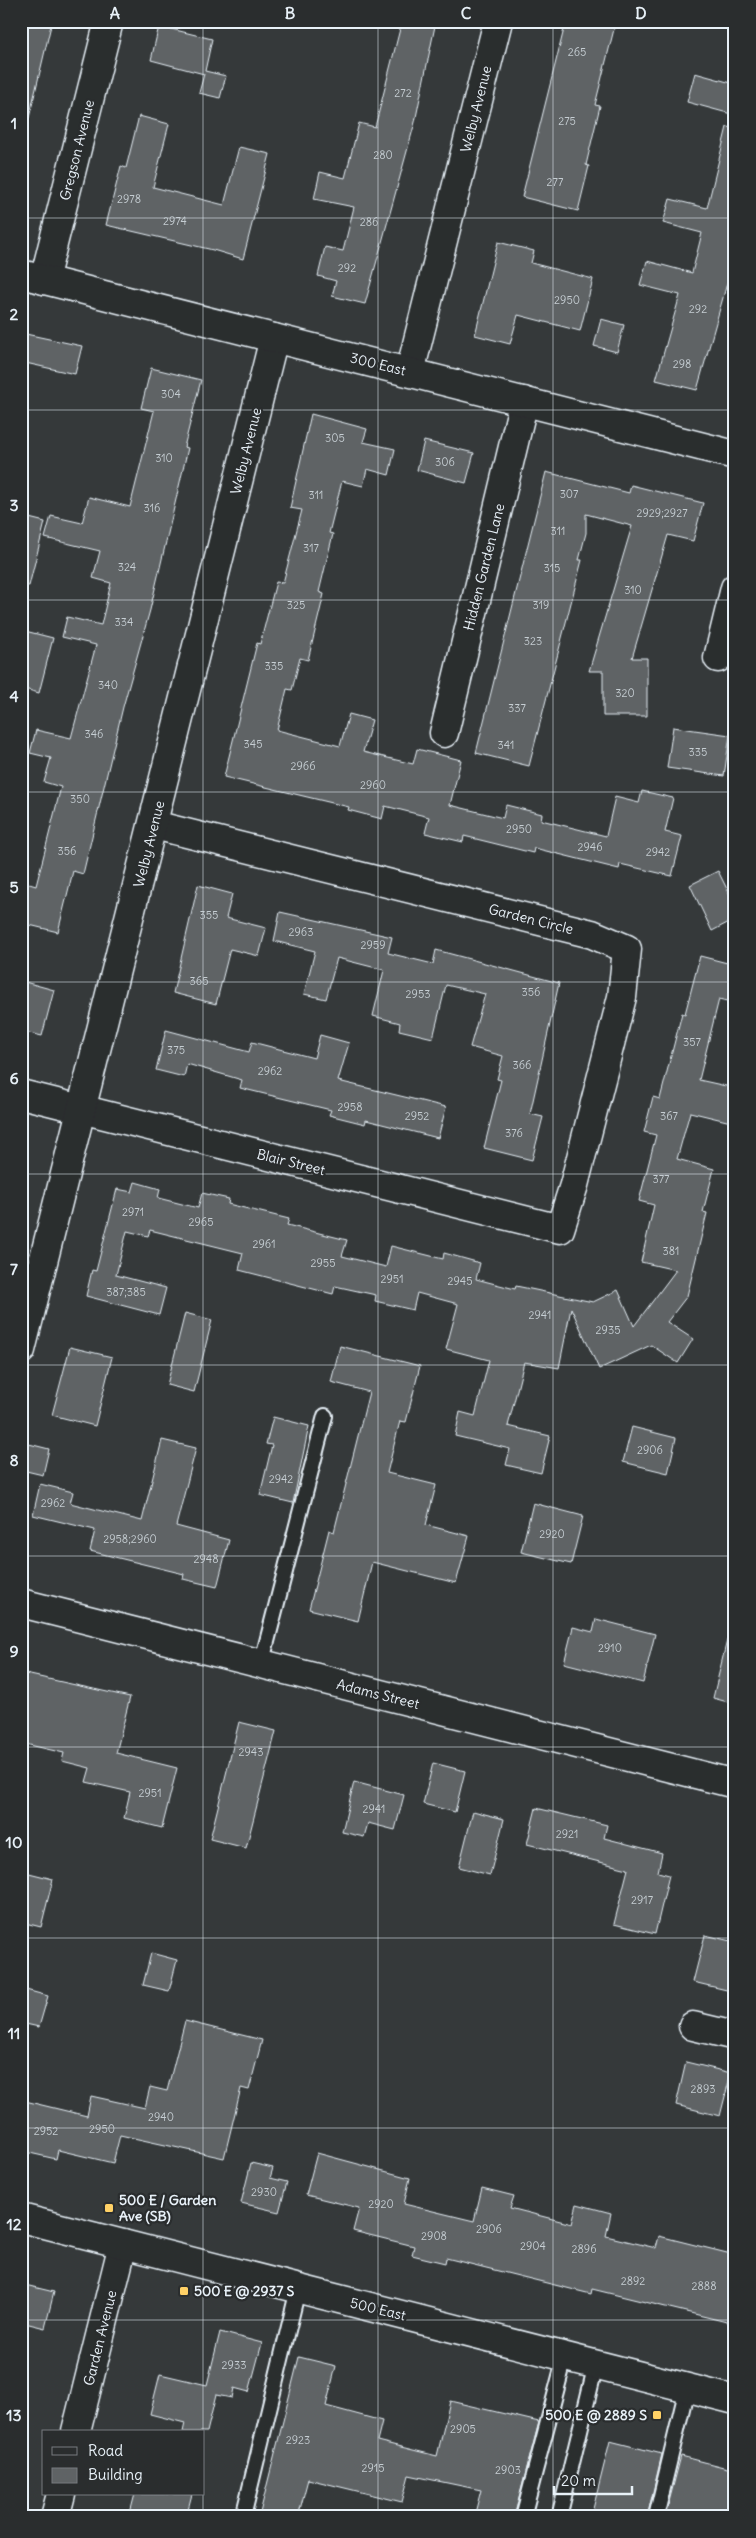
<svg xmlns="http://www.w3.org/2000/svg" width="756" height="2538" viewBox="0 0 756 2538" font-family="Delius,sans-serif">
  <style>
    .building { fill: #5f6365; stroke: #e8f1f8 }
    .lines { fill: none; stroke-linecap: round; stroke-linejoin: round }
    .lane-casing { stroke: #e8f1f8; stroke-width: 18 }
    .street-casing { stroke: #e8f1f8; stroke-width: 31 }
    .secondary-casing { stroke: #e8f1f8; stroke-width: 31 }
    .lane { stroke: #2a2d2e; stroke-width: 14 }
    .street { stroke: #2a2d2e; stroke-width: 28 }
    .secondary { stroke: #2a2d2e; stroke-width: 28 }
    .grid { fill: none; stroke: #e8f1f8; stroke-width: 1; stroke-opacity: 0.55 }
    .poi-dot { fill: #ffd166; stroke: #2a2d2e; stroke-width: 2 }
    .labels { text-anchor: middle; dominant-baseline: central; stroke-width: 4.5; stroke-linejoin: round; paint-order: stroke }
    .number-label { font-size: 11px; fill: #c6ced3 }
    .street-label { font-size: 14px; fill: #e8f1f8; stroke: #2a2d2e }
    .poi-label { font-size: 14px; font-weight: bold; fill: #e8f1f8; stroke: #2a2d2e; text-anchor: start }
    .neatline { fill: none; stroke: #e8f1f8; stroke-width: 2 }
    .grid-label { font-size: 16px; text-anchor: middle; font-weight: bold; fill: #e8f1f8 }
  </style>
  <rect width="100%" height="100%" fill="#35393a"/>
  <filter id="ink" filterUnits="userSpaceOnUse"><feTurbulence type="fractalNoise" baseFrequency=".02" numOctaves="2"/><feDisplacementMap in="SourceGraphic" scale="10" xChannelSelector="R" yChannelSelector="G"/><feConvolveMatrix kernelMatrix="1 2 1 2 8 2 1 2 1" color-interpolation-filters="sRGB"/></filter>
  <g filter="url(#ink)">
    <g class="building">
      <polygon points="21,21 52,21 29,118 21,117"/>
      <polygon points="402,21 436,21 415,122 365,304 332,296 336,281 318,276 325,247 343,251 354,207 314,199 320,172 345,178 359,123 375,127"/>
      <polygon points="566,21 616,21 595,105 600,106 586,165 589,166 578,211 522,197"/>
      <polygon points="159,26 212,39 205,71 226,76 220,98 199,93 204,74 151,60"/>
      <polygon points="695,73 735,84 735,115 687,102"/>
      <polygon points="139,116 169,124 153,187 224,205 239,147 270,154 243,259 213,250 106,225 121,166 126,168"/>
      <polygon points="727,127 735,128 735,255 697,390 656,380 680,295 640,285 647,261 692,273 702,233 663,223 670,199 707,208"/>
      <polygon points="498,242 534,251 531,263 593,279 580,331 518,315 510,344 475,335"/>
      <polygon points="601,319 624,325 617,352 594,346"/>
      <polygon points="21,333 82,346 75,374 21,362"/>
      <polygon points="151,368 201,380 184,447 188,448 150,610 123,707 83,874 73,871 58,932 21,923 21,904 26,883 36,886 61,787 44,782 51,758 30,753 36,730 71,738 96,645 62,637 67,617 101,625 111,583 93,578 100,551 45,538 51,516 82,523 89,497 130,507 154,411 141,408"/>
      <polygon points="311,414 367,429 363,442 395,449 389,475 367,469 363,486 342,481 329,533 333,534 319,592 324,594 308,660 300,658 292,690 287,689 277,730 340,746 349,714 372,720 363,752 413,764 417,749 461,760 450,805 503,818 506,805 542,814 541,820 606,836 615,797 639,803 642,791 673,798 665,832 682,836 672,876 620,864 619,869 534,848 533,853 464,836 463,842 425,833 429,817 385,806 382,819 348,810 349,807 224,777 257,643 260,644 276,582 283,583 302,510 290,508"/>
      <polygon points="424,441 474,453 466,483 417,470"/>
      <polygon points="546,472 629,493 631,485 703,503 693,541 668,535 632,658 647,658 647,716 603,716 603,671 589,671 632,526 586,514 586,533 579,560 582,560 529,766 476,753"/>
      <polygon points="21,516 45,522 29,586 21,585"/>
      <polygon points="21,630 53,638 39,693 21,688"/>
      <polygon points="673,727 730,735 724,776 667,768"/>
      <polygon points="718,871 735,905 735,919 712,931 690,885"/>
      <polygon points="198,885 232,894 226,918 266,928 259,956 230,949 216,1004 173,993"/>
      <polygon points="280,912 392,937 388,953 433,964 436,950 559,983 530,1114 543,1117 532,1160 484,1148 501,1080 497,1079 503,1056 470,1047 485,994 446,985 433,1038 399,1030 400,1023 373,1016 384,970 337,958 326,999 304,994 315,951 274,941"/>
      <polygon points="700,956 735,965 735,1003 719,999 699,1080 735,1088 735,1123 690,1112 677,1159 714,1169 703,1212 707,1213 687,1296 667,1322 693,1339 678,1363 651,1345 599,1369 571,1308 559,1368 524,1362 508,1426 550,1436 541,1473 506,1465 510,1449 455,1436 460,1412 475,1416 489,1360 446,1349 458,1304 417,1293 413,1310 375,1301 376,1295 335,1286 333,1294 239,1270 243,1253 150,1230 148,1236 127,1231 116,1275 166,1288 159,1315 86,1296 92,1270 96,1271 117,1189 132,1192 135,1182 160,1189 158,1198 198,1208 202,1193 229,1199 228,1204 289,1219 287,1225 347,1240 342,1256 386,1267 391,1246 443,1259 444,1253 480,1263 476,1279 515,1289 516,1286 593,1302 618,1290 634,1326 676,1270 641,1262 654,1205 639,1201 656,1135 644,1132 653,1097 660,1099 682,1013 685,1014"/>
      <polygon points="21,981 54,990 42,1036 21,1031"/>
      <polygon points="166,1030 249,1052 252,1042 314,1058 320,1035 349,1043 338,1081 446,1107 438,1138 366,1120 365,1124 329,1115 331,1110 240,1088 242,1080 187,1064 184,1077 156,1070"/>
      <polygon points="185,1313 212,1320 194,1392 167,1385"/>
      <polygon points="340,1346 420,1366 406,1422 400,1421 387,1473 436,1485 426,1525 469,1536 456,1583 372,1562 358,1621 309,1609 329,1530 334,1532 369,1392 331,1382"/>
      <polygon points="70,1347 112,1357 95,1426 52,1415"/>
      <polygon points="273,1417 309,1426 293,1503 260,1495 272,1445 266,1444"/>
      <polygon points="632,1427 676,1438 668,1473 623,1462"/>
      <polygon points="162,1440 196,1448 176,1526 229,1540 217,1587 183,1579 184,1574 90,1551 95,1530 33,1515 40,1484 73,1492 70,1503 142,1521"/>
      <polygon points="29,1444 49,1449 43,1475 22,1470"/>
      <polygon points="533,1503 583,1516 571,1564 521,1552"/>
      <polygon points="596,1619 655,1634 643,1683 564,1663 573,1627 593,1632"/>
      <polygon points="727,1640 735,1640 735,1704 713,1698"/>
      <polygon points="21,1673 130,1697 116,1753 177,1768 162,1828 124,1818 130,1792 86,1782 90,1768 62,1761 64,1753 21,1743"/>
      <polygon points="239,1722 276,1731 246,1848 210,1839"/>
      <polygon points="433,1763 465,1771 455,1812 423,1804"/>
      <polygon points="354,1782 404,1795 395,1830 368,1823 364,1837 342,1832"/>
      <polygon points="536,1808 607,1825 604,1838 662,1853 658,1872 669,1875 655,1934 614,1924 628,1869 527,1844"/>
      <polygon points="473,1811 504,1819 490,1875 459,1867"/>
      <polygon points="21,1871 53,1879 41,1927 21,1922"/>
      <polygon points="705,1935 735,1942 735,1992 693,1982"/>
      <polygon points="151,1953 177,1960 169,1991 143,1985"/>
      <polygon points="26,1990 48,1996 39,2027 21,2023 21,2007"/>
      <polygon points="185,2021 262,2040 249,2090 241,2088 224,2158 120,2135 113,2163 58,2150 56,2159 21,2151 21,2100 87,2116 91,2096 145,2108 150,2087 167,2091"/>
      <polygon points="686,2062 731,2073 720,2116 676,2105"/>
      <polygon points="317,2153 410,2178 404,2204 474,2221 482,2188 514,2196 510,2208 572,2224 577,2204 611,2213 606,2236 656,2248 659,2236 735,2255 735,2324 592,2289 591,2294 446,2258 445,2263 412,2255 414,2246 353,2231 359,2208 306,2195"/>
      <polygon points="251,2163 273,2168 270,2178 287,2182 279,2212 241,2203"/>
      <polygon points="21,2284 54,2292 45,2328 21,2322"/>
      <polygon points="220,2332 262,2343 249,2392 234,2388 232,2398 216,2395 207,2432 183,2432 185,2423 150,2414 160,2374 207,2385"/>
      <polygon points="299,2357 336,2366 326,2406 382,2421 377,2441 437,2456 450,2401 539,2422 514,2517 474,2517 481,2490 409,2475 402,2502 308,2479 298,2517 259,2517"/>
      <polygon points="610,2441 662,2454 647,2517 591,2517"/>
      <polygon points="681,2456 735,2470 735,2517 665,2517"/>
      <polygon points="135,2494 192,2494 186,2517 129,2517"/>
    </g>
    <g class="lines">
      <g class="lane-casing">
        <g id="lane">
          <polyline points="261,1665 325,1416"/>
          <polyline points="243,2517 298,2289"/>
          <polyline points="523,2517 565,2357"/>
          <polyline points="559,2517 596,2364"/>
          <polyline points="656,2517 687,2388"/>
        </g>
      </g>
      <g class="street-casing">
        <g id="street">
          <polyline points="44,280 109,21"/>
          <polyline points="410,372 498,21"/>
          <polyline points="718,658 735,588"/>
          <polyline points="444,733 524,401"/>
          <polyline points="21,1094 560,1229 574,1185 622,997 627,949 592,934 154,825"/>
          <polyline points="21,1350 274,338"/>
          <polyline points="21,1603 735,1784"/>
          <polyline points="693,2026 735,2036"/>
          <polyline points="76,2432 123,2244"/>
          <polyline points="55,2517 61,2494"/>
        </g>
      </g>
      <g class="secondary-casing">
        <g id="secondary">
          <polyline points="21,274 735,455"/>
          <polyline points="21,2218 735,2400"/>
        </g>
      </g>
      <use href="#lane" class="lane"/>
      <use href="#street" class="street"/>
      <use href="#secondary" class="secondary"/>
    </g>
  </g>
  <path class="grid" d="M203,21v2411M378,21v2496M553,21v2496M21,218h714M21,410h714M21,600h714M21,792h714M21,982h714M21,1174h714M21,1365h714M21,1556h714M21,1747h714M21,1938h714M21,2128h714M21,2320h714M203,2494v23"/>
  <g class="poi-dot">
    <rect x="104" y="2203" width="10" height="10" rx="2.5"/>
    <rect x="179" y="2286" width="10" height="10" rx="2.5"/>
    <rect x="652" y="2410" width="10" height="10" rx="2.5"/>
  </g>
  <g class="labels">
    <g class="number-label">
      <text x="577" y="52">265</text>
      <text x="403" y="93">272</text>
      <text x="567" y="121">275</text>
      <text x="383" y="155">280</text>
      <text x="555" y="182">277</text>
      <text x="129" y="199">2978</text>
      <text x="175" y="221">2974</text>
      <text x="369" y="222">286</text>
      <text x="347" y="268">292</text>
      <text x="567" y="300">2950</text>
      <text x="698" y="309">292</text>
      <text x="682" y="364">298</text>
      <text x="171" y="394">304</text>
      <text x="335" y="438">305</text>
      <text x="164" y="458">310</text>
      <text x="445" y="462">306</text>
      <text x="569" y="494">307</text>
      <text x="316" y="495">311</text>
      <text x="152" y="508">316</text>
      <text x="662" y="513">2929;2927</text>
      <text x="558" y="531">311</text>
      <text x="311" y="548">317</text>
      <text x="127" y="567">324</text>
      <text x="552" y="568">315</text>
      <text x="633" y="590">310</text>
      <text x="296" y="605">325</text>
      <text x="541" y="605">319</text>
      <text x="124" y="622">334</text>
      <text x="533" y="641">323</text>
      <text x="274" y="666">335</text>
      <text x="108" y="685">340</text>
      <text x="625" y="693">320</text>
      <text x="517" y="708">337</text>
      <text x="94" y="734">346</text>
      <text x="253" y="744">345</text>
      <text x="506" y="745">341</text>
      <text x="698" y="752">335</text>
      <text x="303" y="766">2966</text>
      <text x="373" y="785">2960</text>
      <text x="80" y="799">350</text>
      <text x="519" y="829">2950</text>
      <text x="590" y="847">2946</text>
      <text x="67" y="851">356</text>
      <text x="658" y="852">2942</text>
      <text x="209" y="915">355</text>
      <text x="301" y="932">2963</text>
      <text x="373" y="945">2959</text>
      <text x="199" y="981">365</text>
      <text x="531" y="992">356</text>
      <text x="418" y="994">2953</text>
      <text x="692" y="1042">357</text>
      <text x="176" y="1050">375</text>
      <text x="522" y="1065">366</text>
      <text x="270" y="1071">2962</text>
      <text x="350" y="1107">2958</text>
      <text x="417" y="1116">2952</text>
      <text x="669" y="1116">367</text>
      <text x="514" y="1133">376</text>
      <text x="661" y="1179">377</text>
      <text x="133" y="1212">2971</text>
      <text x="201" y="1222">2965</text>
      <text x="264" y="1244">2961</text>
      <text x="671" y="1251">381</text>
      <text x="323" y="1263">2955</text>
      <text x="392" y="1279">2951</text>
      <text x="460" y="1281">2945</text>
      <text x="126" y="1292">387;385</text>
      <text x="540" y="1315">2941</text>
      <text x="608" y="1330">2935</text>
      <text x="650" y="1450">2906</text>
      <text x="281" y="1479">2942</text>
      <text x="53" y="1503">2962</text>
      <text x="552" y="1534">2920</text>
      <text x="130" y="1539">2958;2960</text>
      <text x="206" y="1559">2948</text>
      <text x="610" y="1648">2910</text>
      <text x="251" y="1752">2943</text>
      <text x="150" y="1793">2951</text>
      <text x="374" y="1809">2941</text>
      <text x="567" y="1834">2921</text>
      <text x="642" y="1900">2917</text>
      <text x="703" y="2089">2893</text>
      <text x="161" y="2117">2940</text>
      <text x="102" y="2129">2950</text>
      <text x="46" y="2131">2952</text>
      <text x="264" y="2192">2930</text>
      <text x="381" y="2204">2920</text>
      <text x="489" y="2229">2906</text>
      <text x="434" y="2236">2908</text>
      <text x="533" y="2246">2904</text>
      <text x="584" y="2249">2896</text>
      <text x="633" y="2281">2892</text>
      <text x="704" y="2286">2888</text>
      <text x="234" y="2365">2933</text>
      <text x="463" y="2429">2905</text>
      <text x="298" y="2440">2923</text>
      <text x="373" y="2468">2915</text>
      <text x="508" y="2470">2903</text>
    </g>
    <g class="street-label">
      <text transform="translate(476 109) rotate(-76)">Welby Avenue</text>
      <text transform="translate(77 150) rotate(-76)">Gregson Avenue</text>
      <text transform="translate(378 364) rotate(14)">300 East</text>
      <text transform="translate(246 451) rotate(-76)">Welby Avenue</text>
      <text transform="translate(484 567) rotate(-76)">Hidden Garden Lane</text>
      <text transform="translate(149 844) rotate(-76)">Welby Avenue</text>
      <text transform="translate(531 919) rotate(14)">Garden Circle</text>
      <text transform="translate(291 1162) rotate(14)">Blair Street</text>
      <text transform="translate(378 1694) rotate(14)">Adams Street</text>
      <text transform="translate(378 2309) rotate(14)">500 East</text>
      <text transform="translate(100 2338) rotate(-76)">Garden Avenue</text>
    </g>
    <g class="poi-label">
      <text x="119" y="2200">500 E / Garden<tspan x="119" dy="16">Ave (SB)</tspan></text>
      <text x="194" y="2291">500 E @ 2937 S</text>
      <text x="647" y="2415" text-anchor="end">500 E @ 2889 S</text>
    </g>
  </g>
  <rect width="756" height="2538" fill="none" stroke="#2a2d2e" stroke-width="55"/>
  <rect x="42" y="2430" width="162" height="65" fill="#2a2d2e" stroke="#767b7f"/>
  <rect x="52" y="2447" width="25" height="8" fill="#2a2d2e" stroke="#767b7f"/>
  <text x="88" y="2456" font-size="15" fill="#e8f1f8">Road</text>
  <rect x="52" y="2468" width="25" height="15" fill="#5f6365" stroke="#767b7f"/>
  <text x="88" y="2480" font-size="15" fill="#e8f1f8">Building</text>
  <path d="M554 2486v8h78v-8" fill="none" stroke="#e8f1f8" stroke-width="2.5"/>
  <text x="561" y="2486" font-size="15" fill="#e8f1f8" stroke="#2a2d2e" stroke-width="4" paint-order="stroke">20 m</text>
  <rect x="28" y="28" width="700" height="2482" class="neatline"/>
  <g class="grid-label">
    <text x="115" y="19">A</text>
    <text x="290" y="19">B</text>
    <text x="466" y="19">C</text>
    <text x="641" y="19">D</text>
    <text x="14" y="129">1</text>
    <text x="14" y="320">2</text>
    <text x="14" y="511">3</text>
    <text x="14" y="702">4</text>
    <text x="14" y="893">5</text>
    <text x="14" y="1084">6</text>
    <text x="14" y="1275">7</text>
    <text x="14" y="1466">8</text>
    <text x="14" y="1657">9</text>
    <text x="14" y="1848">10</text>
    <text x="14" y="2039">11</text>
    <text x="14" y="2230">12</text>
    <text x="14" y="2421">13</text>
  </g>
</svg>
